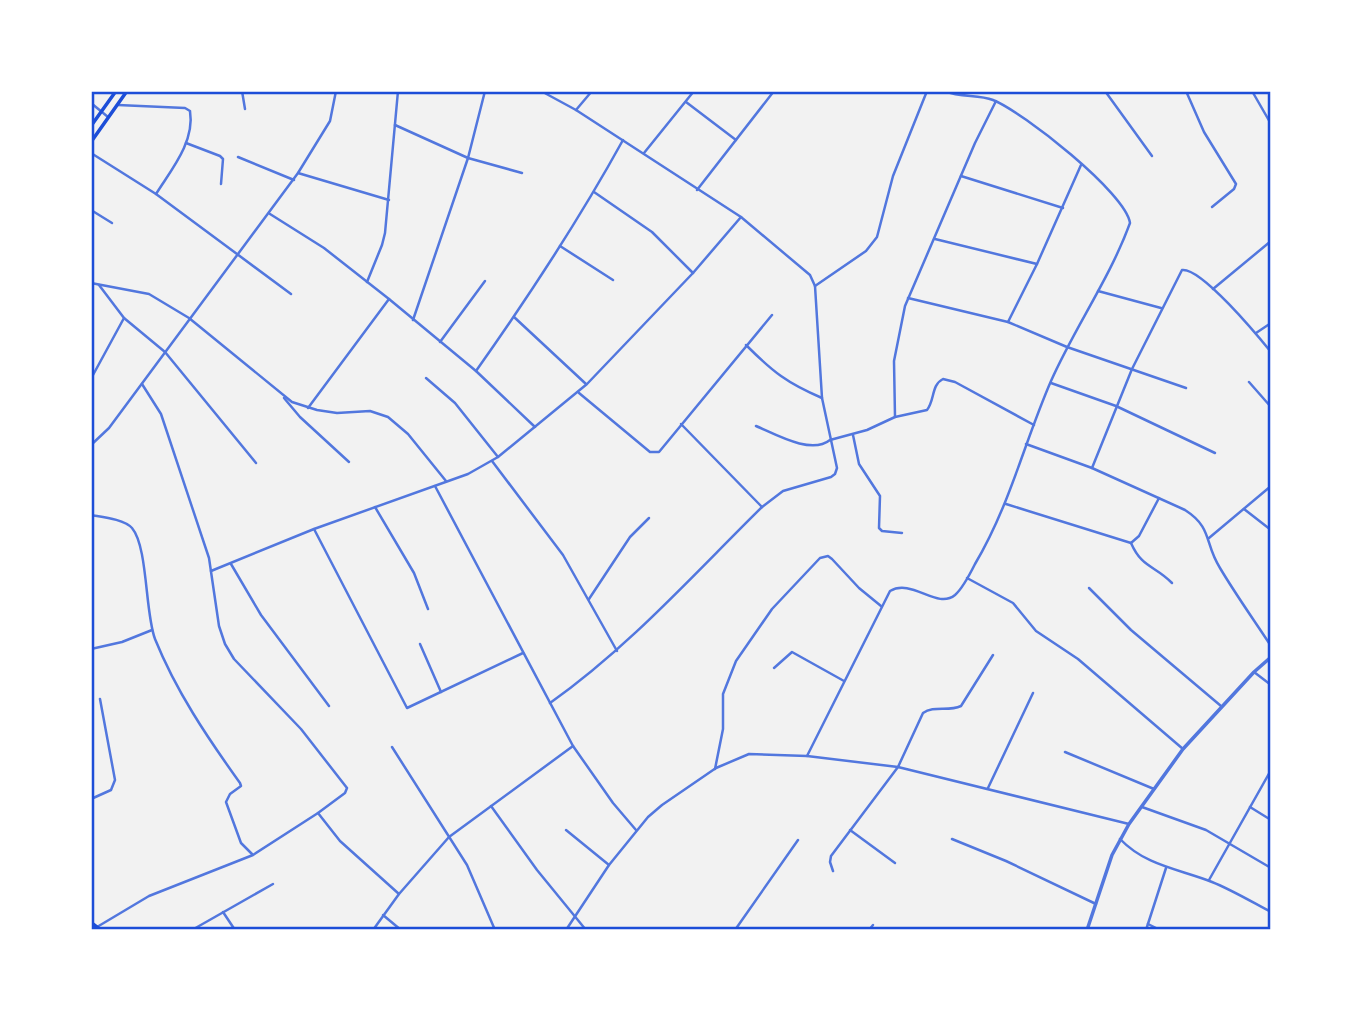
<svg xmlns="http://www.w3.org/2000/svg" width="1362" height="1021" viewBox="0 0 1362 1021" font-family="'Titillium Web',sans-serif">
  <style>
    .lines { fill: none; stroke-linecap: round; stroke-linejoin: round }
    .minor { stroke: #5277de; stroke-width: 2.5 }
    .tertiary { stroke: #5277de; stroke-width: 3.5 }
    .secondary { stroke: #1d4ed8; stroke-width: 3.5 }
    .primary { stroke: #1d4ed8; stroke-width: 4.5 }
    .neatline { fill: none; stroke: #1d4ed8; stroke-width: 2.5 }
  </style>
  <rect width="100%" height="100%" fill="#f2f2f2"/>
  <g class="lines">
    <g class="minor">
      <polyline points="242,91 245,109"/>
      <path d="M541,91l35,19 165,107 69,58 5,11 7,112 15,70 -2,6 -4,3 -48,14 -21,16c-69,68 -133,140 -212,196"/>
      <polyline points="1105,91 1152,156"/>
      <polyline points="1186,91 1204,132 1236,184 1234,189 1212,207"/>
      <polyline points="1252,91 1271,124"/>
      <polyline points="686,102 736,140"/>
      <polyline points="91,103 108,117"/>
      <path d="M118,105l67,3 5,3c5,31 -19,59 -34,83"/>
      <polyline points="576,110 592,91"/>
      <polyline points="395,125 468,158 522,173"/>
      <polyline points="186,143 220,156 223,159 221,184"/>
      <polyline points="91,153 156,194 291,294"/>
      <polyline points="644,153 694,91"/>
      <polyline points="238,157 294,180"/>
      <polyline points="298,173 389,200"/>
      <polyline points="961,176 1063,208"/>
      <polyline points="697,190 774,91"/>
      <polyline points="594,192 652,232 693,273"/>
      <polyline points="91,210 112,223"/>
      <polyline points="270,214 324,248 389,299 476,371 535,427"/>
      <polyline points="935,239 1037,264"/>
      <polyline points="560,246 613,280"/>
      <polyline points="367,282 382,245 385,233 398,91"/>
      <polyline points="91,283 149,294 189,318 292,402 317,410 337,413 370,411 388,417 408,434 446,481"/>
      <polyline points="99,285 124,318 165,352 256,463"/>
      <polyline points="815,286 866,251 877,237 893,176 927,91"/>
      <polyline points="1213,289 1271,241"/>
      <polyline points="1098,291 1161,308"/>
      <polyline points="908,298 1008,322 1067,347 1186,388"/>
      <polyline points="514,317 586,384"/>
      <polyline points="413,320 468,158 485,91"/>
      <polyline points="1008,322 1037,264 1081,165"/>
      <polyline points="1256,333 1271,323"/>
      <polyline points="440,342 485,281"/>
      <path d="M746,345c27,27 41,38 76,53"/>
      <path d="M476,371c53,-75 103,-151 147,-231"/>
      <polyline points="93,375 124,318"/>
      <polyline points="426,378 455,403 498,457"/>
      <polyline points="1249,382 1271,407"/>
      <polyline points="1051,383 1116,406 1215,453"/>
      <polyline points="579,393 650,452 659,452 772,315"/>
      <polyline points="284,398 300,417 349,462"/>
      <polyline points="308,408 389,299"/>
      <polyline points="895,417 894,361 905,306 975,143 996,101"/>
      <polyline points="681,424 762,507"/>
      <path d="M756,426c19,8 55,29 74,14l37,-10 28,-13 32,-7c8,-10 4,-25 16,-31l12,3 79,43"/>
      <polyline points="853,435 859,464 880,496 879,528 882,531 902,533"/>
      <path d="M1026,444l66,24 93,42c28,18 19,33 35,58 16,27 34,52 51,78"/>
      <polyline points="91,445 109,428 298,173 330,121 336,91"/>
      <polyline points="492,461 563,555 617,651"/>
      <path d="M1092,468l40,-99 50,-99c19,-3 76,66 89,82"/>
      <polyline points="435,486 573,746 613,803 636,830"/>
      <polyline points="1006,504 1131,543 1139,536 1159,498"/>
      <polyline points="375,507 414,573 428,609"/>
      <polyline points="1244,509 1271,530"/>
      <path d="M91,515c11,2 33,4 41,13 16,19 13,85 23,111 21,52 52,98 85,144l1,3 -11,8 -4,8 15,41 11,11"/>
      <polyline points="314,529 407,708 523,653"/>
      <polyline points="1209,538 1271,486"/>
      <path d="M1131,543c11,25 23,22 41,40"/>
      <polyline points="231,564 261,615 329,706"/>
      <polyline points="211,571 314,529 468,474 498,457 587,384 693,273 741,217"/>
      <polyline points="967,578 1013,603 1036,631 1078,659 1183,749"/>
      <polyline points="1089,588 1131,630 1221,706"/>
      <polyline points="589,599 630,537 649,518"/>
      <polyline points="420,644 441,692"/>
      <polyline points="91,649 122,642 152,630"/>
      <polyline points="774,668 792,652 844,681"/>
      <polyline points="1254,672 1271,685"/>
      <polyline points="392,747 467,865 495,930"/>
      <polyline points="1065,752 1154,789"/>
      <path d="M807,756l83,-165c22,-13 47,19 65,4 8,-7 15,-21 20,-31 35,-59 49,-121 76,-183 24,-54 59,-103 79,-158 -4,-30 -107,-111 -137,-123 -15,-6 -32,-2 -48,-9"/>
      <polyline points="715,769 723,729 723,694 736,661 772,609 820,558 828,556 832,559 859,588 881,606"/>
      <polyline points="988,788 1033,693"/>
      <polyline points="91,799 111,790 115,780 100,699"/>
      <polyline points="491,806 537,870 586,930"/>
      <polyline points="1142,807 1206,830 1271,868"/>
      <polyline points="1250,807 1271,820"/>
      <polyline points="318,813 340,841 399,894"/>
      <polyline points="566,830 609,865"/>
      <polyline points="850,830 895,863"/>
      <polyline points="952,839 1006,861 1096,904"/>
      <path d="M1120,839c26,27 59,30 92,43 20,8 40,20 59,30"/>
      <path d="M833,871l-3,-9 1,-6 67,-89 25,-54c11,-8 25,-1 38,-7l32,-51"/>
      <polyline points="1209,880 1271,770"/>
      <polyline points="223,912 235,930"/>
      <polyline points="383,915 401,930"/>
      <polyline points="1148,924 1160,930"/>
      <polyline points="97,927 149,896 253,855 318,813 345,793 347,788 301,729 234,659 225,644 219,626 209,558 161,414 142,384"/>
      <polyline points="192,930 273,884"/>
      <polyline points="373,930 399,894 449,837 573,746"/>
      <polyline points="566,930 609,865 648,817 662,805 716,768 749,754 807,756 898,767 1129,824"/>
      <polyline points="735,930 798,840"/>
      <polyline points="869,930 873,925"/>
      <polyline points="1146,930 1166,868"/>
    </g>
    <polyline class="tertiary" points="1087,930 1112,855 1129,824 1183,749 1254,672 1271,657"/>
    <g class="secondary">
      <polyline points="91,126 116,91"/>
      <polyline points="91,142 127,91"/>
    </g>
    <polyline class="primary" points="91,923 100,930"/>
  </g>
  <rect width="1362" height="1021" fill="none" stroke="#ffffff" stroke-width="186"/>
  <rect x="93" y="93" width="1176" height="835" class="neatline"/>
</svg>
